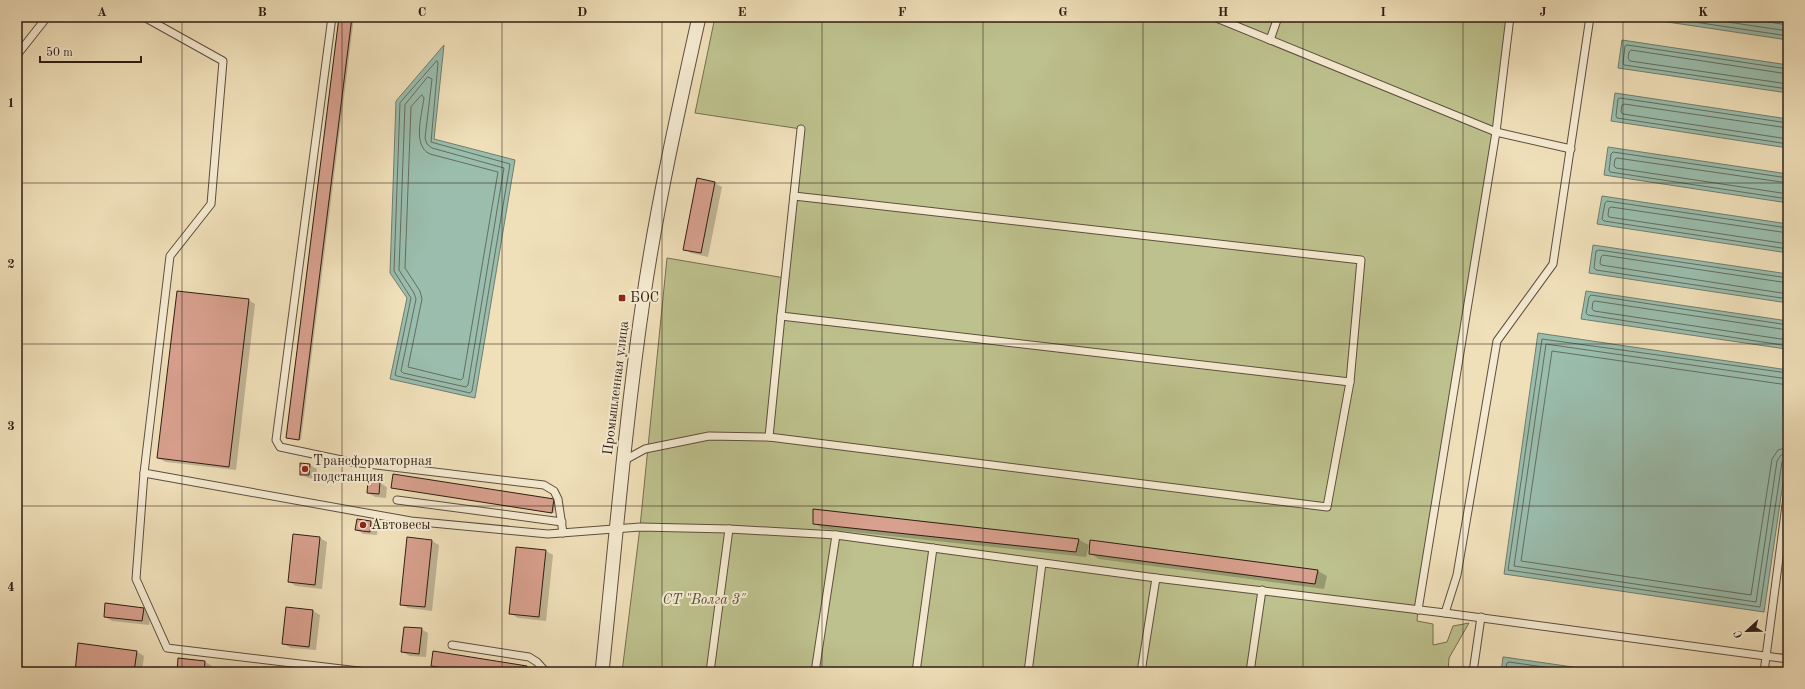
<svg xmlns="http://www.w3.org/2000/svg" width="1805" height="689" viewBox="0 0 1805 689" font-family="'Old Standard TT',serif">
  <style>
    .green { fill: #bdc18d; stroke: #766f50 }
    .water { fill: #9abdad; stroke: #6f7d70 }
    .shadow { fill: #0003 }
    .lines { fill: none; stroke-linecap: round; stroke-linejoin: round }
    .shore { stroke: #646d60; stroke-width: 1 }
    .building { fill: #d8a08e; stroke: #2e1d14 }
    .lane-casing { stroke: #5e4e3e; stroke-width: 9 }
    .street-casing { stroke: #5e4e3e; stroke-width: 15 }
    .lane { stroke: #f5ebd2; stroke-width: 7 }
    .street { stroke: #f5ebd2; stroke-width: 13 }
    .grid { fill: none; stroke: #2e1d14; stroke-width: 1; stroke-opacity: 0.55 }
    .poi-dot { fill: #8f2418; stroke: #f5ebd2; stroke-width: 1.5 }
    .labels { text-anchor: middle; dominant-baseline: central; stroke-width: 4; stroke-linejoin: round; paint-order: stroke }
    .poi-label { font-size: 14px; fill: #2e1d14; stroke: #f5ebd2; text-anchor: start }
    .street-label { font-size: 14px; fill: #2e1d14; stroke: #f5ebd2 }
    .park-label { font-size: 14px; font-style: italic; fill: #594e38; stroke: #f5ebd2 }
    .neatline { fill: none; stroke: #2e1d14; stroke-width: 1.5 }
    .grid-label { font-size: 13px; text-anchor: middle; font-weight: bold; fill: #2e1d14 }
  </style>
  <rect width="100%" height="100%" fill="#f0e0ba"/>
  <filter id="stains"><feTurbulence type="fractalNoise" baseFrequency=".005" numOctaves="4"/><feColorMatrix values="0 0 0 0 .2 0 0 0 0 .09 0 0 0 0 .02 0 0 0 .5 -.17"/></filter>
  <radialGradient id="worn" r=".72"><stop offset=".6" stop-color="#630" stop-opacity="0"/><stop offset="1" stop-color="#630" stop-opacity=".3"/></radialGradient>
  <polygon class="green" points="715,17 1510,17 1496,132 1418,610 1417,621 1433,624 1433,645 1447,642 1453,626 1469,623 1449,658 1448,672 622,672 640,527 667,258 785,278 801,129 695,113"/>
  <g class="water">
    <polygon points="1634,17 1788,17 1788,40"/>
    <polygon points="1622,40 1788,65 1788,93 1618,68"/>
    <polygon points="444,45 434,139 515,160 475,398 390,379 407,298 390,273 396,101"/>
    <polygon points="1615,93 1788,119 1788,148 1611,121"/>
    <polygon points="1608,147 1788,174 1788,203 1604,175"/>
    <polygon points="1602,196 1788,224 1788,253 1597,224"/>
    <polygon points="1593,245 1788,274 1788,303 1589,273"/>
    <polygon points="1586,291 1788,321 1786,349 1581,319"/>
    <polygon points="1538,333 1788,370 1788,449 1764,612 1504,574"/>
    <polygon points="1503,657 1504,657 1607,672 1501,672"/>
  </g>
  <g class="shadow">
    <polygon points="340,17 354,17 301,440 287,438"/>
    <polygon points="715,183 722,187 708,257 691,253 684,249"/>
    <polygon points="248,300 255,304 236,470 166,462 158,458"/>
    <polygon points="310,465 317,469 316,479 308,478 301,474"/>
    <polygon points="369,482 380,483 387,487 386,498 375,497 368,493"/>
    <polygon points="392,488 554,500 556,501 554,513"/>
    <polygon points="814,510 1079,540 1089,545 1086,557 824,529 814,523"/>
    <polygon points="358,520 371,522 378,526 377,535 363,534 356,529"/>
    <polygon points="294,535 320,538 327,542 322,589 296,586 289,582"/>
    <polygon points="408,539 432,541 439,545 432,611 408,608 401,604"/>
    <polygon points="546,551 553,555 546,621 518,618 510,613"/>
    <polygon points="1090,553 1318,571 1327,576 1324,589 1099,559"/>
    <polygon points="144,609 151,613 149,625 112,621 105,617"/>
    <polygon points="313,611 320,615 316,650 291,648 284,644"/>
    <polygon points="421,629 428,633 426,657 410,656 402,652"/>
    <polygon points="137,652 144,656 142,672 76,672"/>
    <polygon points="205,662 212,666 211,672 178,672"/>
    <polygon points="432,665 527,667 534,671 457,672 439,669"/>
  </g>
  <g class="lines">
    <g class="shore">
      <polyline points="1661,17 1788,36"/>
      <polyline points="1694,17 1788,31"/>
      <polyline points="1735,17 1788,25"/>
      <polygon points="437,61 438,63 431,142 510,164 472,391 470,393 397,376 395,375 411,298 394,271 400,103"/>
      <polyline points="1788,69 1627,45 1625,46 1623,63 1624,65 1788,89"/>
      <polyline points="1788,74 1631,50 1629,52 1628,58 1630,61 1788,84"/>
      <polygon points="428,77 432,79 425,138 427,144 432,148 504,168 468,385 466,387 403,373 401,371 416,299 414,293 399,270 405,105"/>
      <path d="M422,95l2,3c-2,16 -12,48 6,56l68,18 -35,206 -2,2 -53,-13 14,-68 -2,-8 -15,-23 6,-161z"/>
      <polyline points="1788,123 1620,98 1618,99 1616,116 1617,118 1788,144"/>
      <polyline points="1788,128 1624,104 1622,105 1621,112 1623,114 1788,139"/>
      <polyline points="1788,178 1613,152 1611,154 1609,170 1610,172 1788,199"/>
      <polyline points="1788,183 1617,158 1615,159 1614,166 1616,168 1788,194"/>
      <polyline points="1788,228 1607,201 1605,203 1602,219 1604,221 1788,249"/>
      <polyline points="1788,233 1611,207 1609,208 1608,215 1609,217 1788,244"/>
      <polyline points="1788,278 1599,250 1596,251 1594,268 1596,270 1788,299"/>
      <polyline points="1788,283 1603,255 1601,257 1600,263 1601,265 1788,294"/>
      <polyline points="1788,325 1591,295 1589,297 1586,313 1588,315 1782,345 1788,343"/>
      <polyline points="1788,330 1595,301 1593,302 1592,309 1594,311 1781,339 1788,338"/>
      <polyline points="1788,373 1542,339 1508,570 1760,607 1782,462 1784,459 1788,458"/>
      <polyline points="1788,379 1546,344 1514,566 1756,602 1777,461 1781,455 1788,453"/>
      <polyline points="1788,385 1552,351 1521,561 1751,595 1772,459 1778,450 1788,447"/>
      <polyline points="1505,672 1507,663 1509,662 1579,672"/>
    </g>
  </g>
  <g class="building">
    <polygon points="339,17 352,17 299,440 286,438"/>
    <polygon points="697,178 715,182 701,253 683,250"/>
    <polygon points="177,291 249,299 229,467 157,458"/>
    <polygon points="300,463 310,464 309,475 300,475"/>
    <polygon points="393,474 554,499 552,513 391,488"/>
    <polygon points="368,481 380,482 379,494 367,493"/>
    <polygon points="813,509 1079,539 1076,552 813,524"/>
    <polygon points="357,519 371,521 370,532 355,530"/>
    <polygon points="293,534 320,537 315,585 288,582"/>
    <polygon points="407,537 432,540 425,607 400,605"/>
    <polygon points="1090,540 1318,570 1315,584 1089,554"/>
    <polygon points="516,547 546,550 539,617 509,614"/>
    <polygon points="105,603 144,608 142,621 104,617"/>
    <polygon points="286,607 313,610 309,647 282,644"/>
    <polygon points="404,627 422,628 419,654 401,652"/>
    <polygon points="78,643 137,651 134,672 75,672"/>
    <polygon points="433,651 527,666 526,672 470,672 431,666"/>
    <polygon points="178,658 205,661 204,672 177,672"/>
  </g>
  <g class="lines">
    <g class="lane-casing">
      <g id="lane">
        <polyline points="144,17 223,61 211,204 170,256 144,473 411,521 548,534 640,527 729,529 836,535 1156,578 1445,613 1788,659"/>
        <polyline points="332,17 276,440 280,447 351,462 544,485 554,491 558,499 563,533"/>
        <polyline points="1214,17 1496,132 1571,149"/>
        <polyline points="1270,40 1278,17"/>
        <polyline points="17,55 47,17"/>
        <polyline points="794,196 1361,260 1350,382"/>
        <polyline points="769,437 781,316"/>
        <polyline points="623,461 645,449 709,436 769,437 1327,507 1350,382 781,316 801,129"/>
        <polyline points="144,473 136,579 167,648 367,672"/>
        <polyline points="397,500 562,522"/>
        <polyline points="1418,610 1496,132 1510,17"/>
        <polyline points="1445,613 1457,575 1497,341 1553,264 1590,17"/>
        <polyline points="452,645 529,657 537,662 546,672"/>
        <polyline points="710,672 729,529"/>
        <polyline points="815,672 836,535"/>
        <polyline points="916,672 933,548"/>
        <polyline points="1028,672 1042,563"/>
        <polyline points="1141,672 1156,578"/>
        <polyline points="1250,672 1262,590"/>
        <polyline points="1473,672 1481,617"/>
        <polyline points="1764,672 1788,490"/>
      </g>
    </g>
    <g class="street-casing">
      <path id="street" d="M602,672c13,-124 23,-248 41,-371 14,-96 35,-190 56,-284"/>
    </g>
    <use href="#lane" class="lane"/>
    <use href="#street" class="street"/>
  </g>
  <path class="grid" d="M182,17v655M342,17v655M502,17v655M662,17v655M822,17v655M983,17v655M1143,17v655M1303,17v655M1463,17v655M1623,17v655M17,183h1771M17,344h1771M17,506h1771"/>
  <g class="poi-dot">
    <rect x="618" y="294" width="8" height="8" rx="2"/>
    <circle cx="305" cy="469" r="4"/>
    <circle cx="363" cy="525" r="4"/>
  </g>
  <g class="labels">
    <g class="poi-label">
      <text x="630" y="298">БОС</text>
      <text x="313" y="461">Трансформаторная<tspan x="313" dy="16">подстанция</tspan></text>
      <text x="371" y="525">Автовесы</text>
    </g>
    <g class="street-label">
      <text transform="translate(616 388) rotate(-83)">Промышленная улица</text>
    </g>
    <g class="park-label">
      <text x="704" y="600">СТ "Волга 3"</text>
    </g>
  </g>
  <rect width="1805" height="689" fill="none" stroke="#f0e0ba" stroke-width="44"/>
  <g transform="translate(1747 631) rotate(248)" stroke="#f5ebd2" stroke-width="3" paint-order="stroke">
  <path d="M0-3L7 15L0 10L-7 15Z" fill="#2e1d14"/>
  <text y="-6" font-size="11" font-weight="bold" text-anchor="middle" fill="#2e1d14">С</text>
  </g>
  <path d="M40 56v6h101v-6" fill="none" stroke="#2e1d14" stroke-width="2"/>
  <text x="46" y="56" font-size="12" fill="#2e1d14" stroke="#f5ebd2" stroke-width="3" paint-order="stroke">50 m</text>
  <rect x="22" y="22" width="1761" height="645" class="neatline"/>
  <g class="grid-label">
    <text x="102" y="16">A</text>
    <text x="262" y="16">B</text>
    <text x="422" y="16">C</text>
    <text x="582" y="16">D</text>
    <text x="742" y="16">E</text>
    <text x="902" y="16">F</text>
    <text x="1063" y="16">G</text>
    <text x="1223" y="16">H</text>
    <text x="1383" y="16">I</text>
    <text x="1543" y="16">J</text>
    <text x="1703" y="16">K</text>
    <text x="11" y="107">1</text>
    <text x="11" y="268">2</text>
    <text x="11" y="430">3</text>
    <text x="11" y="591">4</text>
  </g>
  <rect width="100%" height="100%" filter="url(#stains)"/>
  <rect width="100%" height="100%" fill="url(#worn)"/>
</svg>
